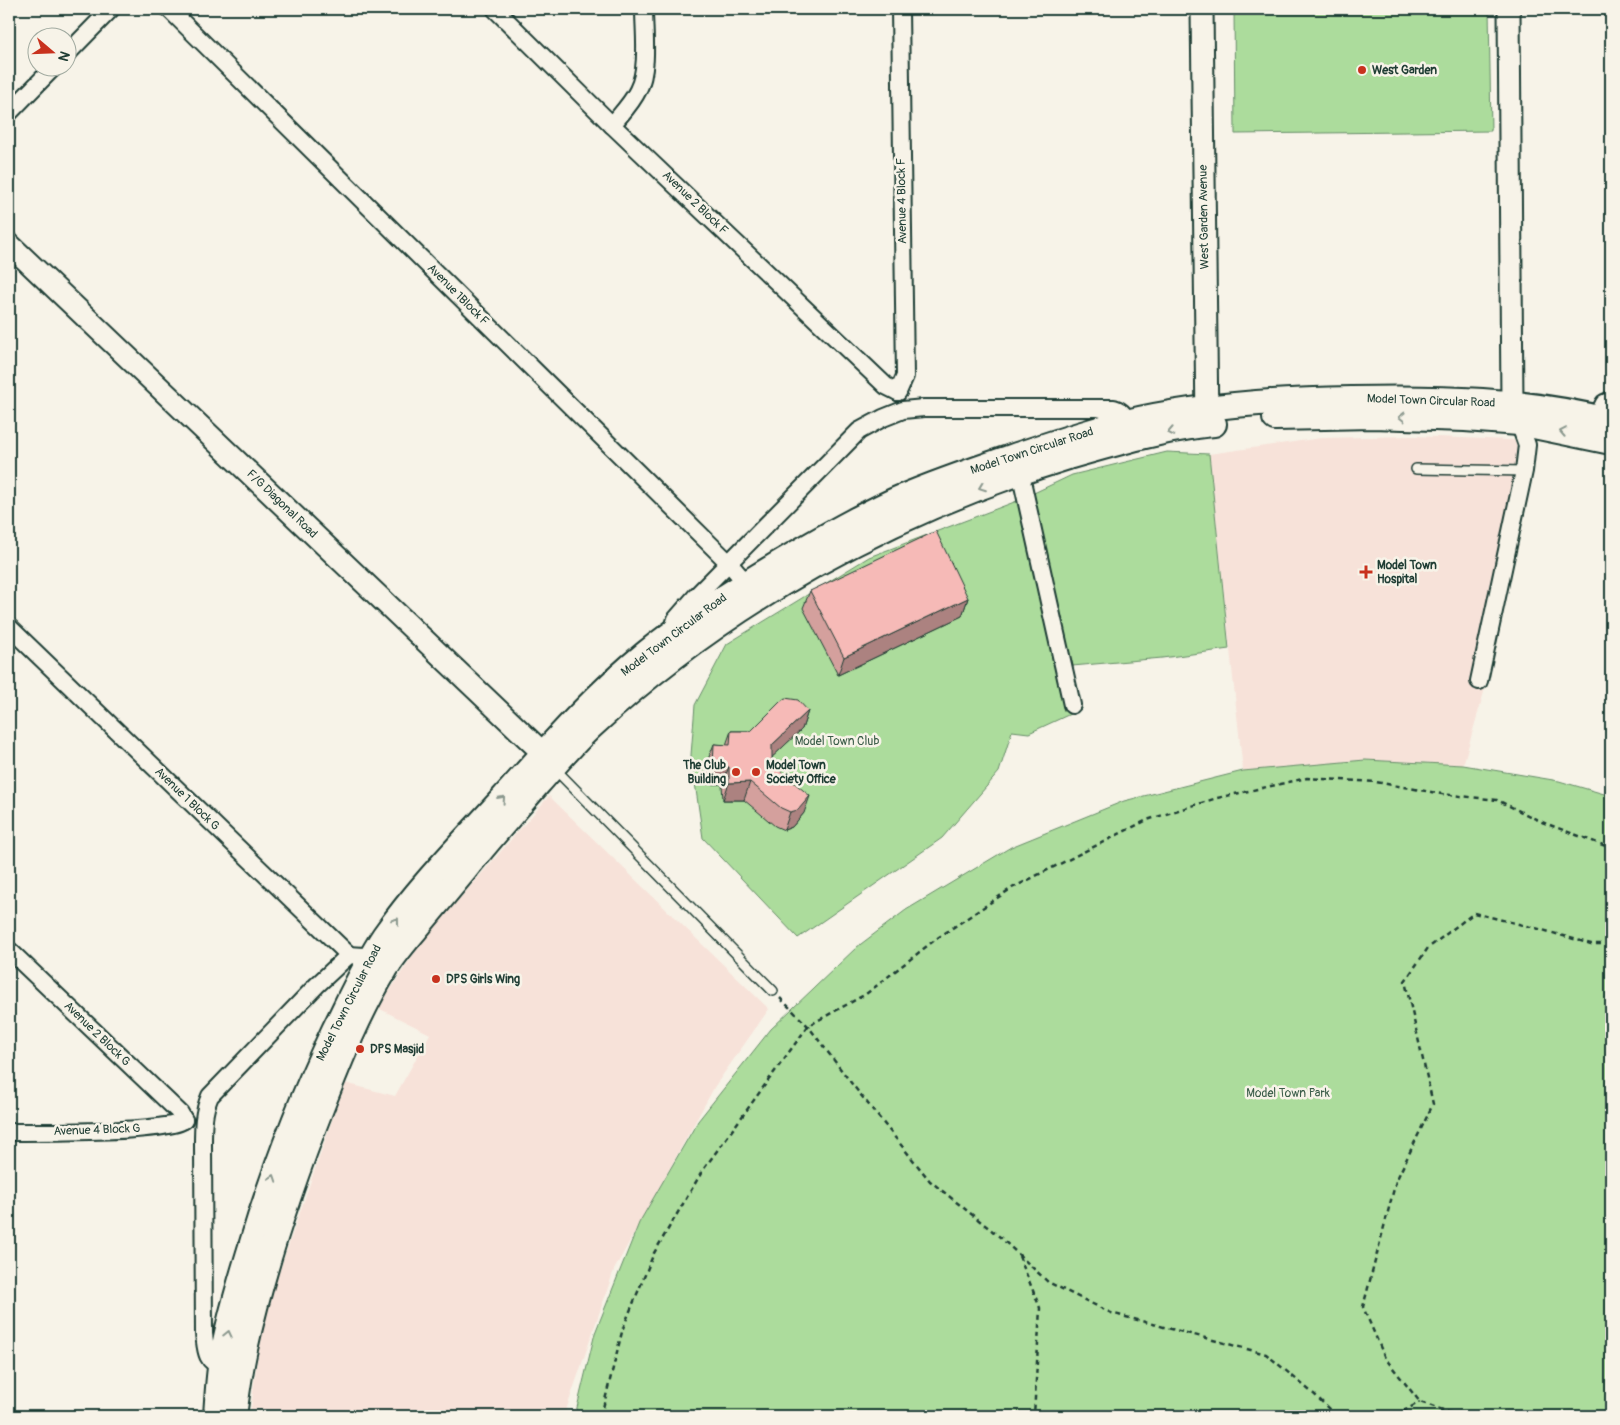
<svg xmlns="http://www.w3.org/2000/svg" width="1620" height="1425" viewBox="0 0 1620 1425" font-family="Pangolin,sans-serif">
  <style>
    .built { fill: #f7e2d9 }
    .green { fill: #acdc9c; stroke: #668c68 }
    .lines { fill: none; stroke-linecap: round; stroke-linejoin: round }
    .service-casing { stroke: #1f3d34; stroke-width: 12 }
    .minor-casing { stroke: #1f3d34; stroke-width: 20 }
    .tertiary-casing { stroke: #1f3d34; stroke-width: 25 }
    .secondary-casing { stroke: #1f3d34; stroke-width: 28 }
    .path { stroke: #1f3d34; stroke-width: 2.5; stroke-dasharray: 5 4; stroke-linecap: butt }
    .service { stroke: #f7f3e8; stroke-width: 9 }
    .minor { stroke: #f7f3e8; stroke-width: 16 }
    .tertiary { stroke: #f7f3e8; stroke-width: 21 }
    .secondary { stroke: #f7f3e8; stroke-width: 24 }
    .wall { fill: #d4a09d; stroke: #1f3d34 }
    .shaded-wall { fill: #ac8280; stroke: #1f3d34 }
    .building { fill: #f6bab7; stroke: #1f3d34 }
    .oneway { stroke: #8b988e }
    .poi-dot { fill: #c8321e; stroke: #f7f3e8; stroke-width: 2 }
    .labels { text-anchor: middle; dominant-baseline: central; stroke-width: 5; stroke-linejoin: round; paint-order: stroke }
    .poi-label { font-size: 12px; font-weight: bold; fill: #1f3d34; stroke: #f7f3e8; text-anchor: start }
    .street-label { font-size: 12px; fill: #1f3d34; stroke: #f7f3e8 }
    .park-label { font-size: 12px; fill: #3b5d49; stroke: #f7f3e8 }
  </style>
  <rect width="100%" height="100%" fill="#f7f3e8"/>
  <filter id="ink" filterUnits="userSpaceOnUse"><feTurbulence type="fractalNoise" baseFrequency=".02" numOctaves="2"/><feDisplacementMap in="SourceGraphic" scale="10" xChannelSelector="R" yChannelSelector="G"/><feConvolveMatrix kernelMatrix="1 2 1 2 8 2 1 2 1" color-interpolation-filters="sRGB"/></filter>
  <g filter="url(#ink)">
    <g class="built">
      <polygon points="1414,436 1535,441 1529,495 1484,692 1463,765 1365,760 1243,771 1209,454 1321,438"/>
      <polygon points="549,796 769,1009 715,1086 614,1270 564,1416 250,1416 262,1321 345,1083 395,1096 430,1034 378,1008 421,943"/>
    </g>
    <g class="green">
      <polygon points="1234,9 1489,9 1491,131 1235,134"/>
      <polygon points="1167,452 1209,454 1229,649 1162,658 1061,667 1081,709 1029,733 1012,731 999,772 942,838 798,938 703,838 691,755 695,705 727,644 869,557 1017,501 1072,475"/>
      <polygon points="1365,760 1463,765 1559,781 1611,796 1611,1416 575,1416 595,1333 639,1223 698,1121 771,1029 857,947 906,910 1011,847 1124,801 1243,771"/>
    </g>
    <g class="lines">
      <g class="service-casing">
        <g id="service">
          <polyline points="1416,469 1524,471"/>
          <polyline points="553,767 773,991"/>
        </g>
      </g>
      <g class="minor-casing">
        <g id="minor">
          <polyline points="169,9 728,562 746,583"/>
          <polyline points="495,9 612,125 886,386 898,392"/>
          <polyline points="68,53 111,9"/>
          <polyline points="9,113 53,68"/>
          <path d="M612,125c9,-11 20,-22 26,-35 11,-21 6,-58 6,-81"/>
          <polyline points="898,392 905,376 900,9"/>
          <polyline points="1597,417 1604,403 1611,400"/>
          <polyline points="1020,472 1072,705"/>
          <polyline points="9,627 349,955 364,956 377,964"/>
          <path d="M673,628l3,-9 20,-23 163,-165 24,-13 20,-8 21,-2h190c9,3 10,6 11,14"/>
          <polyline points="1479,681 1524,471 1527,445 1519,423"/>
          <polyline points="9,950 180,1113 184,1120"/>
          <path d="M9,1132c26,0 161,1 175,-12"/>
          <path d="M221,1365c-16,-2 -15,-18 -17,-31l-1,-189c0,-17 0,-33 7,-49l107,-111 32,-30"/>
        </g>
      </g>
      <g class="tertiary-casing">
        <g id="tertiary">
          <polyline points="1202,9 1207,424"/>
          <polyline points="1509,9 1512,404 1518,420"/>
          <polyline points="9,244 543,753 553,767"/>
        </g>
      </g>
      <g class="secondary-casing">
        <g id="secondary">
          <polyline points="1275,418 1373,416 1465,419 1519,423 1611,442"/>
          <path d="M216,1416c1,-16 2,-32 4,-48 6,-38 17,-76 28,-112 23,-78 51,-153 86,-226 16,-32 30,-64 50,-94 35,-50 79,-94 120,-139 45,-50 90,-102 142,-144 36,-29 73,-53 112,-77 44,-27 88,-53 135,-75 38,-17 78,-30 118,-44 36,-12 73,-25 111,-34 74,-18 153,-23 230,-24 86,-2 175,0 259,22"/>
          <path d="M234,1416c3,-22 6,-45 11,-67 18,-82 46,-164 77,-243 18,-46 37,-93 63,-136 10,-17 24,-32 37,-48 14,-17 28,-34 43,-52 23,-29 48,-57 73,-86 18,-20 36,-42 56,-60 135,-124 300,-214 474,-267 45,-13 100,-29 146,-33"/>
        </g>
      </g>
      <g class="path">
        <polyline points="780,998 808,1026 852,1084 930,1181 1000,1237 1048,1282 1111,1313 1266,1354 1315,1395 1336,1416"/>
        <polyline points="1019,1256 1040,1308 1034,1416"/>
        <polyline points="601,1416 623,1328 654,1253 703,1170 808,1026 866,994 936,939 1012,888 1147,820 1217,798 1307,778 1376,782 1442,794 1497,800 1542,822 1611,848"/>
        <polyline points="1395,1416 1420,1402"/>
        <polyline points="1460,1416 1420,1402 1385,1358 1363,1307 1396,1181 1433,1104 1405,981 1428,948 1474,913 1539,929 1591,944 1611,944"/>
      </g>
      <use href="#service" class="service"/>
      <use href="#minor" class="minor"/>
      <use href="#tertiary" class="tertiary"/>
      <use href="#secondary" class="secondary"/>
    </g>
    <g class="wall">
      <polygon points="810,591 968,598 962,616 838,675 803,608"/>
      <polygon points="808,711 802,729 772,757 772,764 804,813 792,827 784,830 775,826 744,800 723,800 722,784 706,784 707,762 714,744 726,745 731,731 751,731"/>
    </g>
    <g class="shaded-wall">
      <polygon points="968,598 962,616 838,675 844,657"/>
      <polygon points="808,711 802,729 766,763 772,745"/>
      <polygon points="713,766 729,767 722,784 706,784"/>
      <polygon points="750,782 744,800 723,800 729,783"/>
      <polygon points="810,796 804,813 792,827 784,830 790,812"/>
    </g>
    <g class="building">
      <polygon points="936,531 968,598 844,657 810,591"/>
      <polygon points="785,698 798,700 808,711 772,745 772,764 810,796 798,810 790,812 781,808 750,782 729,783 729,767 713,766 714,744 730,745 731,731 751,731 780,702"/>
    </g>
    <defs><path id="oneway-chevron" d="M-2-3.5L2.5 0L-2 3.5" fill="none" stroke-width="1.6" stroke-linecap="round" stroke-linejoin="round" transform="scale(1.25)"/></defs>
    <g class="oneway">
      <use href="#oneway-chevron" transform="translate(1402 417) rotate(-179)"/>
      <use href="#oneway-chevron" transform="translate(1171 432) rotate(169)"/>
      <use href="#oneway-chevron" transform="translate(1563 432) rotate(-169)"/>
      <use href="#oneway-chevron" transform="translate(982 487) rotate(159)"/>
      <use href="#oneway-chevron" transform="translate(502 799) rotate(-48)"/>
      <use href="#oneway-chevron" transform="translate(396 921) rotate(-53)"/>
      <use href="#oneway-chevron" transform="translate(273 1178) rotate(-71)"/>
      <use href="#oneway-chevron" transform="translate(228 1334) rotate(-77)"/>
    </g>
  </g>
  <g class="poi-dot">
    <circle cx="1362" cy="70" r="5"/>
    <path d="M1363.5 564.5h5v5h5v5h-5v5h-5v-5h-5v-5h5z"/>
    <circle cx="736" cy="772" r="5"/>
    <circle cx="756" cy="772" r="5"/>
    <circle cx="436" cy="979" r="5"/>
    <circle cx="360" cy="1049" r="5"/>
  </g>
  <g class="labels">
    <g class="poi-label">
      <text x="1372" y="70">West Garden</text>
      <text x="1377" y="565">Model Town<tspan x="1377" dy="14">Hospital</tspan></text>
      <text x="726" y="765" text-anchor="end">The Club<tspan x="726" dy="14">Building</tspan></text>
      <text x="766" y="765">Model Town<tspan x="766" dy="14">Society Office</tspan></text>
      <text x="446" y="979">DPS Girls Wing</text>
      <text x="370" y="1049">DPS Masjid</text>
    </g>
    <g class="street-label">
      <text transform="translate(902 201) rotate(-91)">Avenue 4 Block F</text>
      <text transform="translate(695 203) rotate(44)">Avenue 2 Block F</text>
      <text transform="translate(1204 217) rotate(-91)">West Garden Avenue</text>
      <text transform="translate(458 295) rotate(45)">Avenue 1Block F</text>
      <text transform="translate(1431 401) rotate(2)">Model Town Circular Road</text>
      <text transform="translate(1032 451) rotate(-18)">Model Town Circular Road</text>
      <text transform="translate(282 504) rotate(44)">F/G Diagonal Road</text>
      <text transform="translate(674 635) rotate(-37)">Model Town Circular Road</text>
      <text transform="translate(187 799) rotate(44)">Avenue 1 Block G</text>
      <text transform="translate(349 1003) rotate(-63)">Model Town Circular Road</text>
      <text transform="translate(97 1034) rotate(44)">Avenue 2 Block G</text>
      <text transform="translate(97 1130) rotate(-2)">Avenue 4 Block G</text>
    </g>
    <g class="park-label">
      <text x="837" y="741">Model Town Club</text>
      <text x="1288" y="1093">Model Town Park</text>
    </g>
  </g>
  <rect width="1620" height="1425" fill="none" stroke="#f7f3e8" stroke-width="30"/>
  <rect x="15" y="15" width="1590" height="1395" fill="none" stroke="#1f3d34" stroke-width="2" filter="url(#ink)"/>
  <g transform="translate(52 52) rotate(109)"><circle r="24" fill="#f7f3e8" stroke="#a1aaa0"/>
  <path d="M0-4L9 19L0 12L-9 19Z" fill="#c8321e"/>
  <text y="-8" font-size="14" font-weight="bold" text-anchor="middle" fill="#1f3d34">N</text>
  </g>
</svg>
